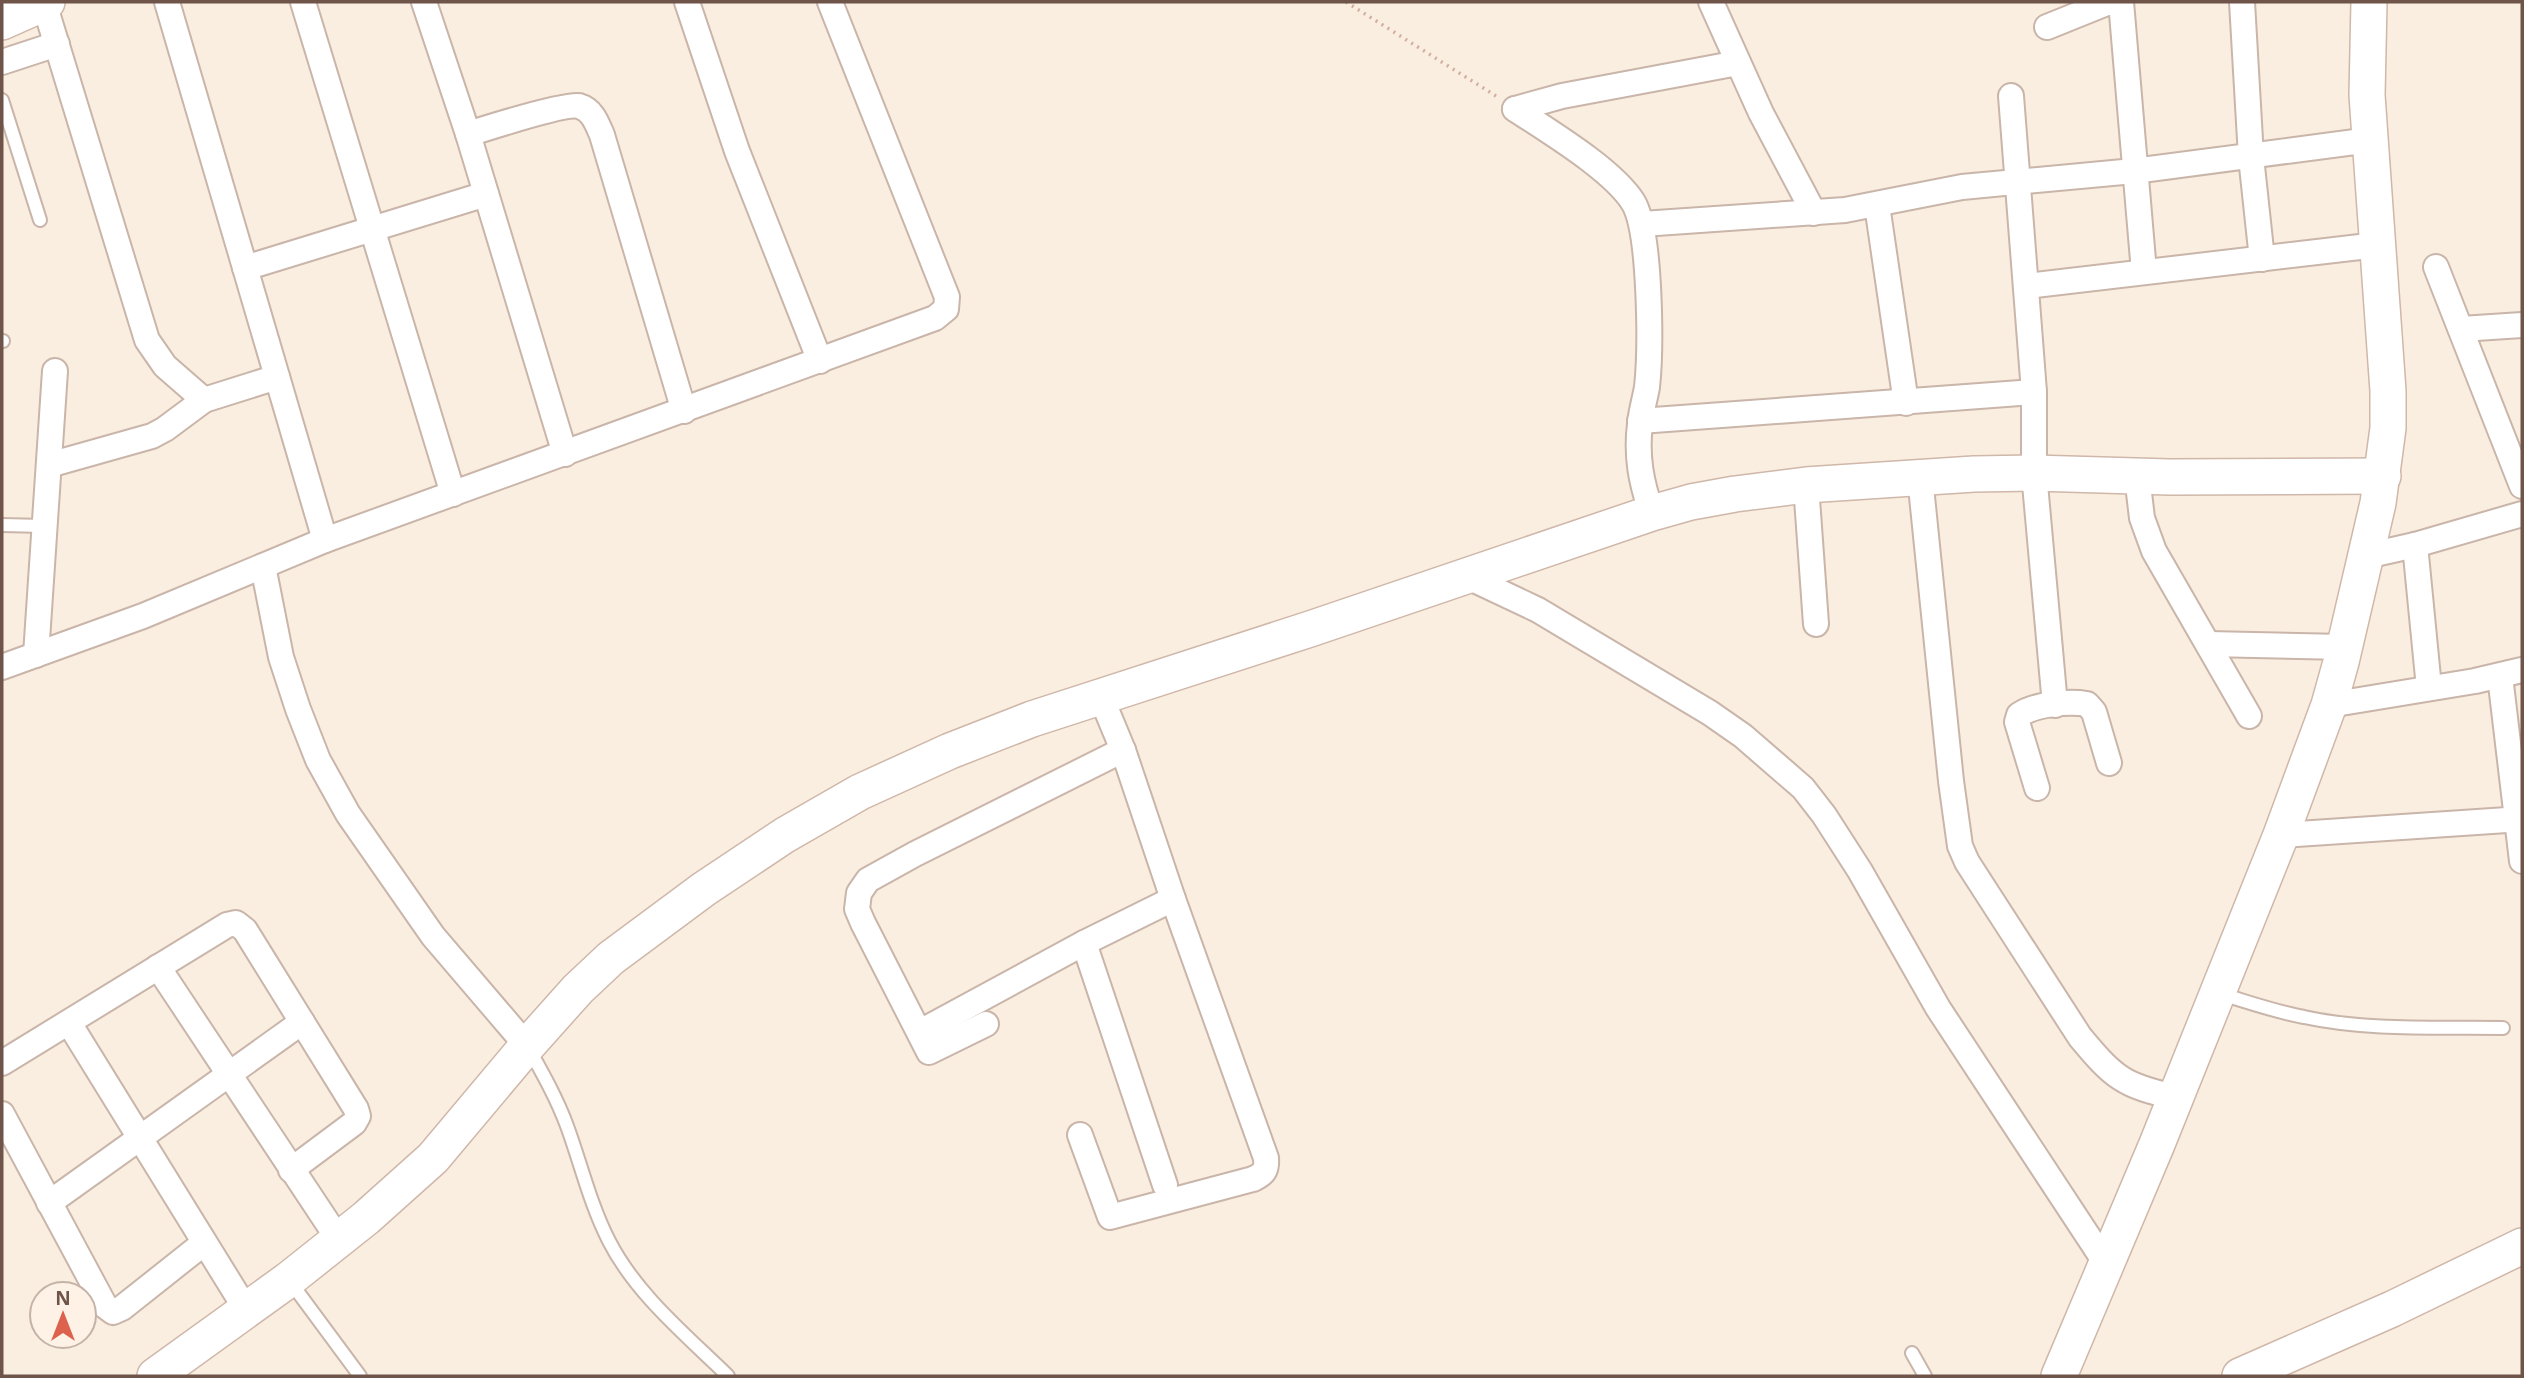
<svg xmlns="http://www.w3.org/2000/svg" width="2524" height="1378" viewBox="0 0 2524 1378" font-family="'Noto Sans',sans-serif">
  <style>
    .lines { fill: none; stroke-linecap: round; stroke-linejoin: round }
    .lane-casing { stroke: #c9b5a9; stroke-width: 16 }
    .street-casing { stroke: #c9b5a9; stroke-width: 28 }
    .secondary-casing { stroke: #cfb7a9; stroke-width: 38 }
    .path { stroke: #d1ae9e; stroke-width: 3.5; stroke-dasharray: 2 5; stroke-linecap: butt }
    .lane { stroke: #fff; stroke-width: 12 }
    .street { stroke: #fff; stroke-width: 24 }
    .secondary { stroke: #fff; stroke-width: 35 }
  </style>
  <rect width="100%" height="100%" fill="#faeee0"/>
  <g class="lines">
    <g class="lane-casing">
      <g id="lane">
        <polyline points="2,100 40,220"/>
        <polyline points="2,341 3,341"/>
        <polyline points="2,525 44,526"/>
        <path d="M2221,994c27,8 55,18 83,23 64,14 133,10 199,11"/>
        <path d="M529,1049c14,25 28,50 38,77 14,38 23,78 42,115 27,53 77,94 119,135"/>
        <polyline points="289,1280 360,1376"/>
        <polyline points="1912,1353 1925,1376"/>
      </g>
    </g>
    <g class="street-casing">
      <g id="street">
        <polyline points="167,2 325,540"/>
        <polyline points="303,2 453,494"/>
        <polyline points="424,2 468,134 565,454"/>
        <polyline points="687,2 737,151 820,361"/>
        <polyline points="1711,2 1761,113 1814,213"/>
        <polyline points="2121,2 2144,272"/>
        <polyline points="2242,2 2251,157 2262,259"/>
        <polyline points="44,3 147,340 165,366 204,400"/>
        <polyline points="2047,27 2109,2"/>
        <polyline points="2,62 57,44"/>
        <polyline points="2011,96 2034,392 2034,473 2055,705"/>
        <path d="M1515,109c33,22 97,60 118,93 18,29 18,148 14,185 -2,12 -6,24 -7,37 -4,32 1,59 12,89"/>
        <polyline points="1515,109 1562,96 1738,63"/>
        <path d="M468,134c19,-6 97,-31 111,-28 14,4 18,18 23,29l82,276"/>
        <polyline points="1877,205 1906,403"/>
        <polyline points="1642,224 1845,210 1962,187 2134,171 2370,140"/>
        <polyline points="2436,267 2522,486"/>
        <polyline points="245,268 486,194"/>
        <polyline points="2027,286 2377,245"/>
        <polyline points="2461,329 2522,325"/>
        <polyline points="1640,421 2034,392"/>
        <polyline points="49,465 152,436 165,429 204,400 277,377"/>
        <polyline points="2137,476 2142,518 2154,551 2249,716"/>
        <path d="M1920,477l31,304 9,65 7,16 113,175c34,41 44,49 95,60"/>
        <polyline points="1806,485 1816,624"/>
        <polyline points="2415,545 2429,688"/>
        <polyline points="2366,556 2415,545 2522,514"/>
        <polyline points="263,566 281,657 298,709 318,760 348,814 433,936 527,1046"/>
        <polyline points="1466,576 1538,610 1710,713 1743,736 1803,788 1824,815 1860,871 1938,1008 2107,1265"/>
        <polyline points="2208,644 2345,647"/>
        <polyline points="36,655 55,371"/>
        <polyline points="2,667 143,616 325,540 935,318 946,309 947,297 830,2"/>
        <polyline points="2500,676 2522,861"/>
        <polyline points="2329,705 2475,681 2522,670"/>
        <path d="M2037,788l-20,-66 2,-7c16,-11 49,-14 68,-11l7,8 15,51"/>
        <polyline points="2281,835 2522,819"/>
        <polyline points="158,967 339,1240"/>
        <polyline points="69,1023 247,1311"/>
        <polyline points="986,1024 929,1052 863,923 857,909 859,893 868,880 915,854 1123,750"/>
        <polyline points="920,1032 1084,943"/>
        <polyline points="2,1063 227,925 236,923 245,930 356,1109 358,1116 354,1123 291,1170"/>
        <polyline points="2,1114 105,1306 113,1312 122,1308 204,1243"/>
        <path d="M1080,1135l30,82 143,-38c11,-5 14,-9 13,-21l-93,-259 -50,-149 -22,-53"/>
        <polyline points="1165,1185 1084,943 1173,899"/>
        <polyline points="49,1203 302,1022"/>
      </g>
    </g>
    <g class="secondary-casing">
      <g id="secondary">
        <polyline points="2,22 47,2"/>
        <polyline points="155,1376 288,1280 366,1218 433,1158 527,1046 578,989 611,958 704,889 785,835 860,792 950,751 1032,719 1310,629 1652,513 1691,502 1735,494 1806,485 1974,474 2034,473 2169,477 2383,476"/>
        <polyline points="2059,1376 2157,1144 2281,835 2329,705 2341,662 2378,503 2388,428 2388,391 2367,95 2369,2"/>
        <polyline points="2240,1376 2392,1309 2522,1246"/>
      </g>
    </g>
    <polyline class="path" points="1346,2 1496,96"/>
    <use href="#lane" class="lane"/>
    <use href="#street" class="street"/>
    <use href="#secondary" class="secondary"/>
  </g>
  <rect width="2524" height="1378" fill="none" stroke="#6f544a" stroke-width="7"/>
  <g transform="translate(63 1315)"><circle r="33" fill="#fef2e6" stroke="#c5b3a8" stroke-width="2"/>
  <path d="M0-5L12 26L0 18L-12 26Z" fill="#dc624d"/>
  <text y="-10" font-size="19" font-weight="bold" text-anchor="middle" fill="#6f544a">N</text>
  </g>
</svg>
